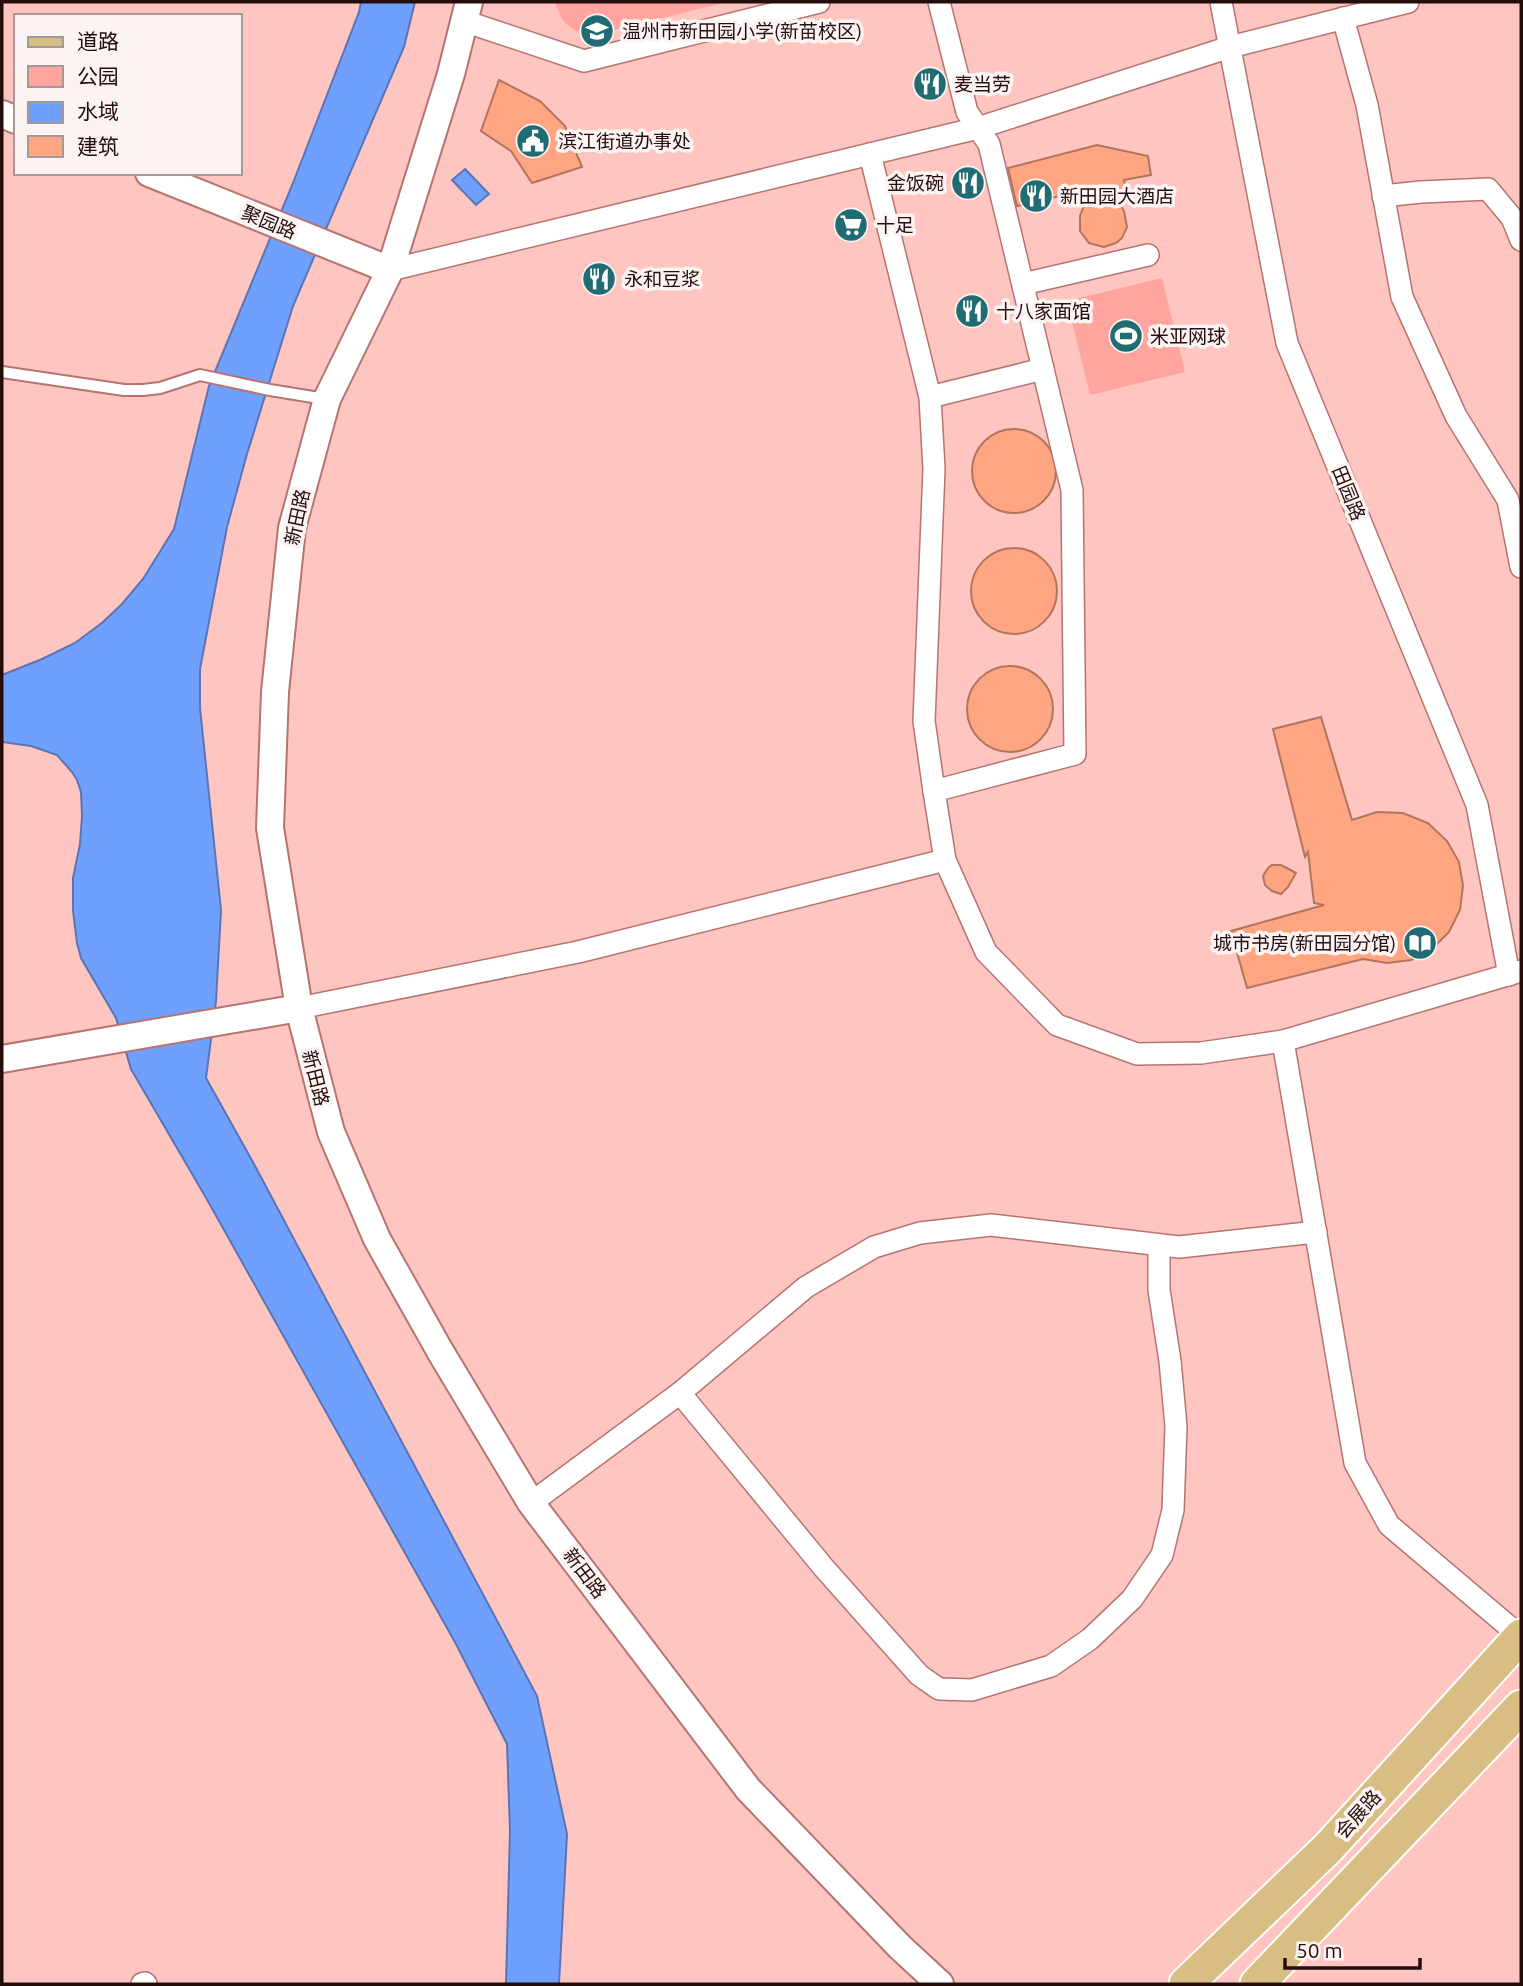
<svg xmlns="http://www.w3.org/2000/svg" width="1523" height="1986" viewBox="0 0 1523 1986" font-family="Ubuntu,'Noto Sans SC',sans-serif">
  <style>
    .green { fill: #ffa49f }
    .water { fill: #70a0fd; stroke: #5a74b5; stroke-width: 2 }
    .building { fill: #ffa581; stroke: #b1755d; stroke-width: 2 }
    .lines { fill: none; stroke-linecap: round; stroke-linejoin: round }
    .service-casing { stroke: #b67471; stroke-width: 14 }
    .minor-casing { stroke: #b67471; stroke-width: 24 }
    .tertiary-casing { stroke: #b67471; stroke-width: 30 }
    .primary-casing { stroke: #fff; stroke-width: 37 }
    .service { stroke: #fff; stroke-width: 10 }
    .minor { stroke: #fff; stroke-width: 21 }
    .tertiary { stroke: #fff; stroke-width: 26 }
    .primary { stroke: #d9be84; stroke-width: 33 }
    .labels { text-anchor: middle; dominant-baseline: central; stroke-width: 7; stroke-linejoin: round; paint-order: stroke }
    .poi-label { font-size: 19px; fill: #250d0c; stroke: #fcf4f3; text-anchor: start }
    .street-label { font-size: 19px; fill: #250d0c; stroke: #fcf4f3 }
  </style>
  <rect width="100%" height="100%" fill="#ffc5c1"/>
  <g class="green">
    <path d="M555,2h171l-135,34c-22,-7 -29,-11 -36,-34z"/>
    <polygon points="1162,278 1185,372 1090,395 1067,301"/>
  </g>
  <g class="water">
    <polygon points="361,2 415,2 404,47 293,306 247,454 227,527 200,669 200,708 221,910 216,1001 206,1078 254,1164 537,1696 567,1834 559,1984 506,1984 510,1831 507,1744 456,1644 205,1196 131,1069 116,1018 81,958 77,943 73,911 73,878 80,844 82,816 81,792 77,780 72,772 57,755 31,746 2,742 2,675 42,659 75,643 103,622 122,604 143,579 174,529 209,386 293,183 359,12"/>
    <polygon points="465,169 489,194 476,205 452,180"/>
  </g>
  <g class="building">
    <polygon points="499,80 540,101 565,126 582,167 532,183 511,151 481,131"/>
    <polygon points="1097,145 1148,156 1151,175 1124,180 1126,189 1112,192 1124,211 1127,227 1122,238 1116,243 1104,247 1089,243 1080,231 1080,216 1090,189 1017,206 1008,168"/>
    <circle cx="1014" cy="471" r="42"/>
    <circle cx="1014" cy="591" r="43"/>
    <circle cx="1010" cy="709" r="43"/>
    <polygon points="1321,717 1352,820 1377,812 1403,813 1428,823 1447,841 1459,862 1463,886 1460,910 1449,932 1432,949 1411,960 1387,963 1363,959 1247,988 1231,931 1324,905 1314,903 1308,852 1305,857 1273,729"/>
    <polygon points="1272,865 1281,865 1296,873 1288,887 1281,894 1272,891 1265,885 1263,876 1268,868"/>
  </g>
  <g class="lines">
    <g class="service-casing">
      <polyline id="service" points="2,372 124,390 143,390 160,388 200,375 270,390 325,399"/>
    </g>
    <g class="minor-casing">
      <g id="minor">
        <polyline points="1221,2 1287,343 1477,805 1509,975"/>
        <polyline points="1343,18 1367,105 1402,297 1456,416 1508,500 1521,567"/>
        <polyline points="464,21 584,61 819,2"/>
        <polyline points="870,154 930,397 934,469 924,721 934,791 945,860 986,952 1057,1025 1137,1054 1201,1053 1283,1041 1521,971"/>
        <polyline points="1383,196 1421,192 1488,189 1512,218 1521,240"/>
        <polyline points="390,270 978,128 1230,47 1408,2"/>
        <polyline points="1023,284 1148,255"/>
        <polyline points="930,397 1043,369"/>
        <polyline points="934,791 1075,754 1072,490 989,144 967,112 939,2"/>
        <polyline points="299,1008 578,952 945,860"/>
        <polyline points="1283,1041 1355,1463 1389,1525 1520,1636"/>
        <polyline points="680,1393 824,1568 919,1675 939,1689 972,1690 1051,1666 1090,1639 1132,1599 1162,1555 1173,1510 1176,1426 1170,1361 1159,1290 1159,1245"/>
        <polyline points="531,1503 680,1393 806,1287 874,1247 920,1233 991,1225 1179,1247 1316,1232"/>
        <polyline points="142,1984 145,1983 146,1984"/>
      </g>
    </g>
    <g class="tertiary-casing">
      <g id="tertiary">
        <polyline points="469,2 451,74 390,270 327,399 292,528 275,692 270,828 299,1008 331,1132 377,1239 440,1351 531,1503 748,1789 900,1947 940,1984"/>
        <polyline points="2,114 16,120"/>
        <polyline points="149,173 390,270"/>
        <polyline points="2,1059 299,1008"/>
      </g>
    </g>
    <g class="primary-casing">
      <g id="primary">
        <polyline points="1186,1984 1328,1848 1521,1636"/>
        <polyline points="1257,1984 1521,1707"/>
      </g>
    </g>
    <use href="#service" class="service"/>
    <use href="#minor" class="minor"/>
    <use href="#tertiary" class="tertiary"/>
    <use href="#primary" class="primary"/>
  </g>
  <defs>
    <g id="school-disc" transform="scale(1.75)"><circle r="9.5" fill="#216c72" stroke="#fcf4f3"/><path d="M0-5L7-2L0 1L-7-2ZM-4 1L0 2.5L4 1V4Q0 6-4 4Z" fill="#fff"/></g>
    <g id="restaurant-disc" transform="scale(1.75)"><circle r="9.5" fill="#216c72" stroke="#fcf4f3"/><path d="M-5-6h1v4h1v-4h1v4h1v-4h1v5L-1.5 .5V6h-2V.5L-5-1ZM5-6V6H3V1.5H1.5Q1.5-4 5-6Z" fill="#fff"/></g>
    <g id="civic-disc" transform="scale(1.75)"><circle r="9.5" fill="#216c72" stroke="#fcf4f3"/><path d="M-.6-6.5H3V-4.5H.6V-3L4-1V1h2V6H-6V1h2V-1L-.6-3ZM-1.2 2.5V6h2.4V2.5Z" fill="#fff"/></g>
    <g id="supermarket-disc" transform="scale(1.75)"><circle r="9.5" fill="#216c72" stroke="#fcf4f3"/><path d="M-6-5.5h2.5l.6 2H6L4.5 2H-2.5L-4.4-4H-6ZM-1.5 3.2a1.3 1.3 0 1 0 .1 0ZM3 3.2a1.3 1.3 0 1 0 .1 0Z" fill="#fff"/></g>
    <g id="stadium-disc" transform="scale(1.75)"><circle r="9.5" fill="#216c72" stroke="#fcf4f3"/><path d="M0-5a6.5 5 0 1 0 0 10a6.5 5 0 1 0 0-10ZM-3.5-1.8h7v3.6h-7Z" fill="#fff"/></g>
    <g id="library-disc" transform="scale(1.75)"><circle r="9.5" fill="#216c72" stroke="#fcf4f3"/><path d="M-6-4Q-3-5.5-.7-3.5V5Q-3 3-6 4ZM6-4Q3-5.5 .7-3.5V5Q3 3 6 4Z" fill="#fff"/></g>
  </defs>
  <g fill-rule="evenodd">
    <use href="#school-disc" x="597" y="31"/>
    <use href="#restaurant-disc" x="930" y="84"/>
    <use href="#civic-disc" x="533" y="141"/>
    <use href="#restaurant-disc" x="968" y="183"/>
    <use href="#restaurant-disc" x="1036" y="196"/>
    <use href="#supermarket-disc" x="851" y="225"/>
    <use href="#restaurant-disc" x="599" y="279"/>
    <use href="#restaurant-disc" x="972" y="311"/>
    <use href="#stadium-disc" x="1126" y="336"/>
    <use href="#library-disc" x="1420" y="943"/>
  </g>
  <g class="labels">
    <g class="poi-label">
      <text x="622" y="31">温州市新田园小学(新苗校区)</text>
      <text x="954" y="84">麦当劳</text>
      <text x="558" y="141">滨江街道办事处</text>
      <text x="944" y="183" text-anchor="end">金饭碗</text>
      <text x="1060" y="196">新田园大酒店</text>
      <text x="876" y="225">十足</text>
      <text x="624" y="279">永和豆浆</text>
      <text x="996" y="311">十八家面馆</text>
      <text x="1150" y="336">米亚网球</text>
      <text x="1396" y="943" text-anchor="end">城市书房(新田园分馆)</text>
    </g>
    <g class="street-label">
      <text transform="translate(269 222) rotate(22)">聚园路</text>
      <text transform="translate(1349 493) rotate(68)">田园路</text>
      <text transform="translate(297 517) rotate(-78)">新田路</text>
      <text transform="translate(316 1078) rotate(76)">新田路</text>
      <text transform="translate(585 1573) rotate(53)">新田路</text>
      <text transform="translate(1358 1814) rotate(-48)">会展路</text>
    </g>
  </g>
  <rect width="1523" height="1986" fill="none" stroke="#250d0c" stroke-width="7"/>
  <rect x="14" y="14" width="228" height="161" fill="#fcf4f3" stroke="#a69897" stroke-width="2"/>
  <rect x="28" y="37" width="35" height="10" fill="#d9be84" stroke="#a69897" stroke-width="2"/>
  <text x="77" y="49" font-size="21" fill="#250d0c">道路</text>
  <rect x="28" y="66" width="35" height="21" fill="#ffa49f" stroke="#a69897" stroke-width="2"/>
  <text x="77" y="84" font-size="21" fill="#250d0c">公园</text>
  <rect x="28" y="102" width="35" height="21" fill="#70a0fd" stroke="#a69897" stroke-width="2"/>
  <text x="77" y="119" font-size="21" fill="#250d0c">水域</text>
  <rect x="28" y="136" width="35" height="21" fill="#ffa581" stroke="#a69897" stroke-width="2"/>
  <text x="77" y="154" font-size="21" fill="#250d0c">建筑</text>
  <path d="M1285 1958v10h135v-10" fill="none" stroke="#250d0c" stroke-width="3.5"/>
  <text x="1296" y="1958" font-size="21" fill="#250d0c" stroke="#fcf4f3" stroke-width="5" paint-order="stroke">50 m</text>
</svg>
